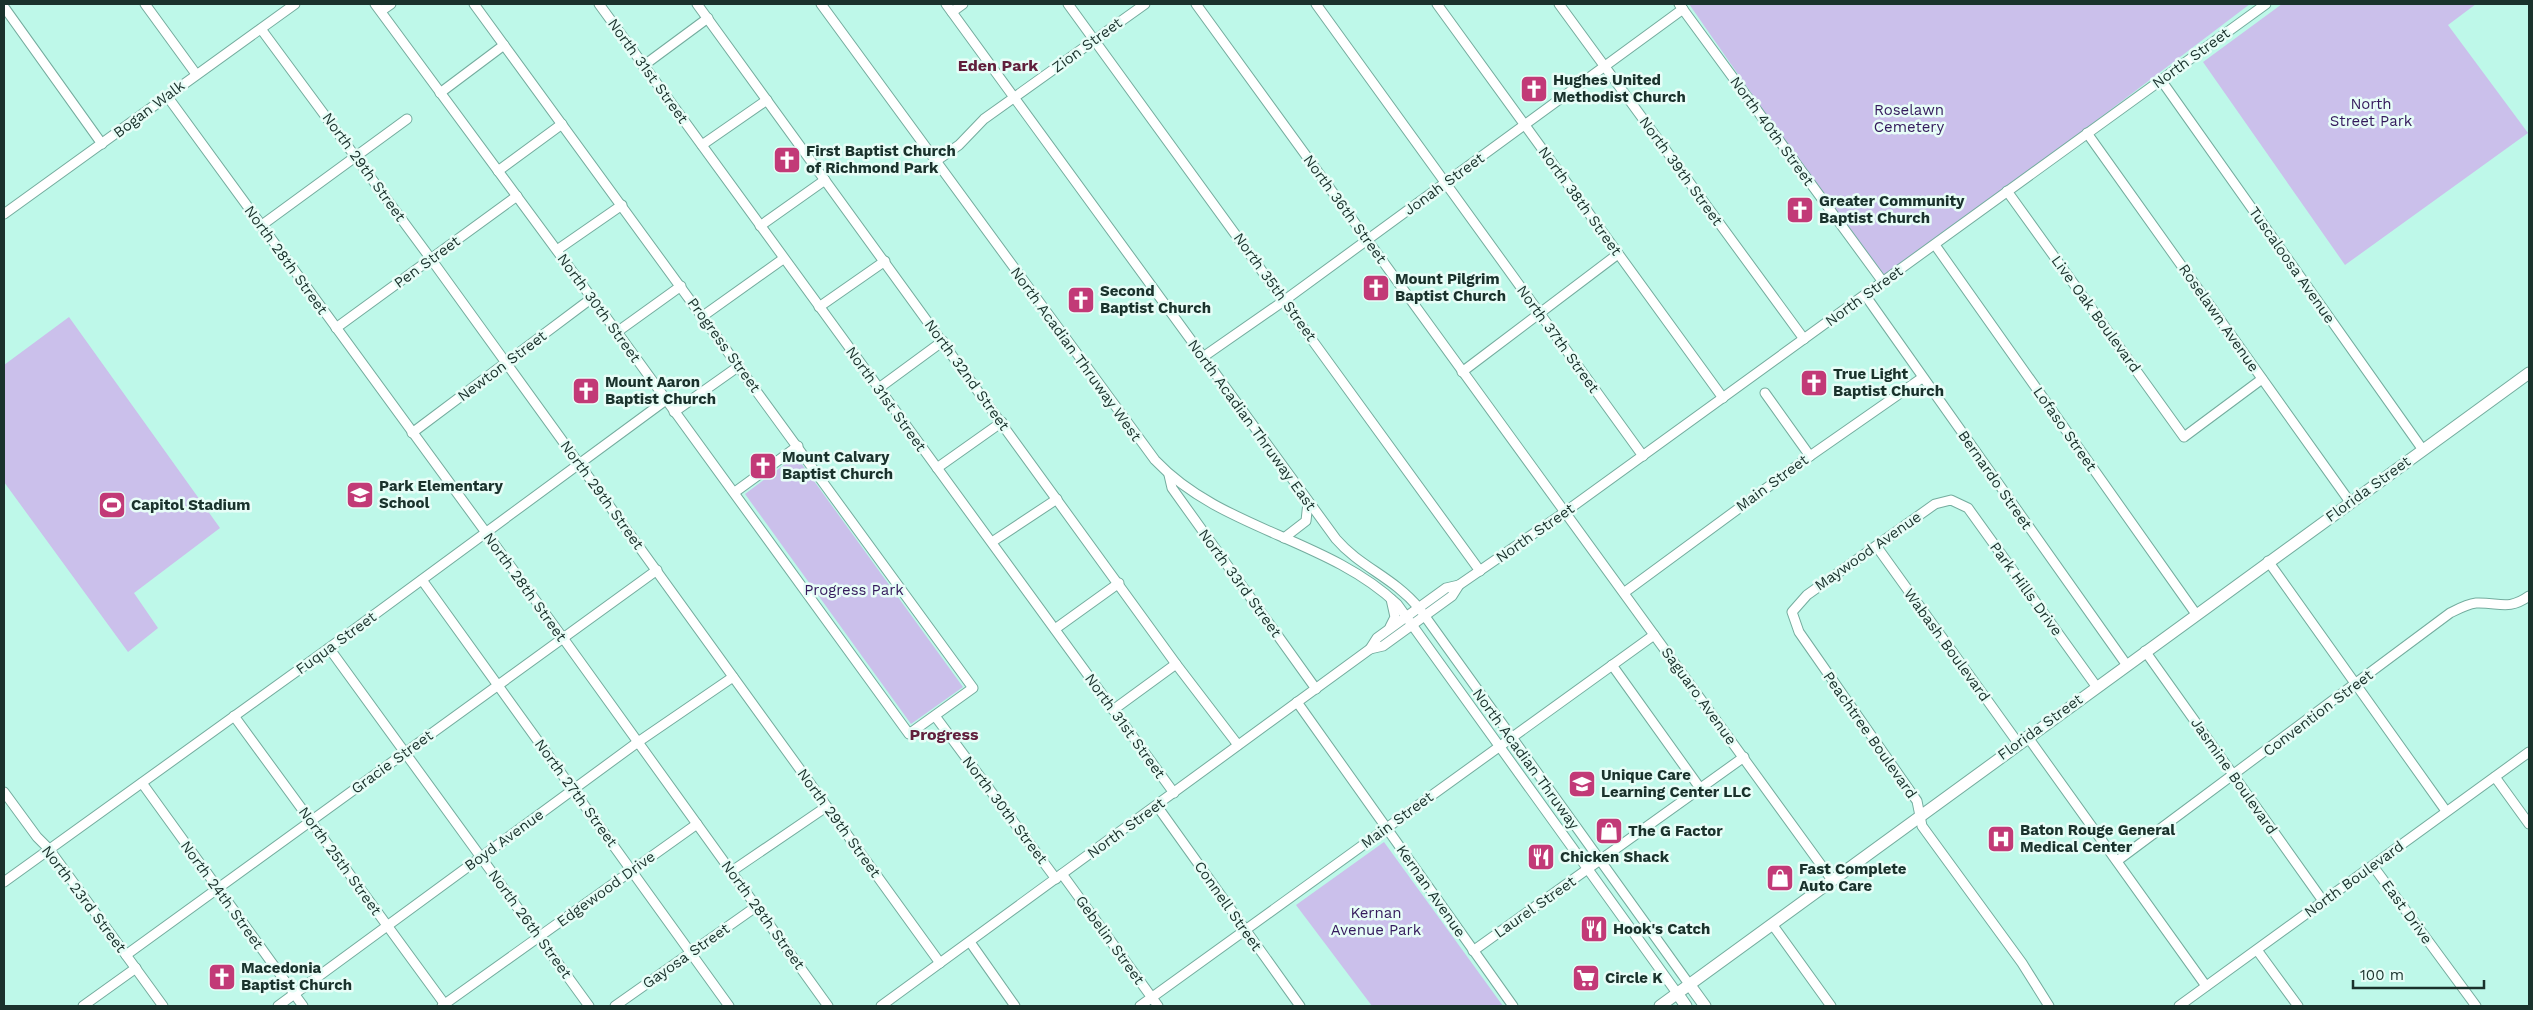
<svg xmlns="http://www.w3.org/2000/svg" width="2533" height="1010" viewBox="0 0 2533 1010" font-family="'Work Sans',sans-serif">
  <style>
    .green { fill: #cbc0eb }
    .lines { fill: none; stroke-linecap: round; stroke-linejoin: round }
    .minor-casing { stroke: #74ac9e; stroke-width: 11 }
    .major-casing { stroke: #74ac9e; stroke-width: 13 }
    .minor { stroke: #fff; stroke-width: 9 }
    .major { stroke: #fff; stroke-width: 11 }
    .labels { text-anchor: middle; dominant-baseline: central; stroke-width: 5; stroke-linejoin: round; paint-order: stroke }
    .street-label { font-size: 15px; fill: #1a322c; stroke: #e7fdf7 }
    .poi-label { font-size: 15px; font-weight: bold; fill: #1a322c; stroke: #e7fdf7; text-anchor: start }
    .park-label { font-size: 15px; fill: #341a5c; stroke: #e7fdf7 }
    .neighbourhood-label { font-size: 16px; font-weight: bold; fill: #611f3c; stroke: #e7fdf7 }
  </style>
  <rect width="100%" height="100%" fill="#bef8e9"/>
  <g class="green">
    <polygon points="1689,4 2250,4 1883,282"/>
    <polygon points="2282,4 2476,4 2448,25 2528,133 2345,265 2203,62"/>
    <polygon points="69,317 220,528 134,593 158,628 128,652 4,482 4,365"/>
    <polygon points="796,456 963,687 911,724 745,494"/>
    <polygon points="1384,842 1503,1006 1372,1006 1296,905"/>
  </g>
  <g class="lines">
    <g class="minor-casing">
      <g id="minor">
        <polyline points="145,4 196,74"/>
        <polyline points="375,4 617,332 909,734 973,688 474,4"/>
        <polyline points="599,4 1174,793"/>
        <polyline points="697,4 1176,664 1238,745"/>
        <path d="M821,4l334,456c66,70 172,78 242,144l280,389"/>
        <path d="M946,4l390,535c24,28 57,38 83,69l270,376"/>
        <polyline points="1068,4 1480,571"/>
        <polyline points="1196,4 1832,880"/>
        <polyline points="1316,4 1643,456"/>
        <polyline points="1437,4 1723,398"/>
        <polyline points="1559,4 1804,339"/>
        <polyline points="1679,4 1883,282"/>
        <polyline points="4,7 102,144"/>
        <polyline points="381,11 391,4"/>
        <polyline points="952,12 963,4"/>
        <polyline points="261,29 431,259 940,963"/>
        <polyline points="643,66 708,18"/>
        <polyline points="2161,80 2423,450"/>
        <polyline points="440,93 504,45"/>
        <polyline points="167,96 563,638 828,1006"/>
        <polyline points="2087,133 2350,502"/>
        <polyline points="702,145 767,100"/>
        <polyline points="936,161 959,145 984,119 1145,4"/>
        <polyline points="498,171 562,124"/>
        <polyline points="2007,191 2184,437 2262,379"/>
        <polyline points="4,214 295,4"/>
        <polyline points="262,225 407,119"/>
        <polyline points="760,226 825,180"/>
        <polyline points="1935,245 2196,614"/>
        <polyline points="557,250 622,205"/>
        <polyline points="1865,295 2126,664"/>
        <polyline points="819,307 885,261"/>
        <polyline points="703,316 783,259"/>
        <polyline points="336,328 517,196"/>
        <polyline points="617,332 681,286"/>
        <polyline points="1203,357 1285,300 1683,9"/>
        <polyline points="1462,372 1618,254"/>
        <polyline points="879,388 943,341"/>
        <polyline points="1765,393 1810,456"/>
        <polyline points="674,412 739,366"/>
        <polyline points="412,433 592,298"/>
        <polyline points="937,468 1002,422"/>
        <polyline points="1169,475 1172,488 1316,689"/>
        <polyline points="735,492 798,446"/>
        <polyline points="1284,538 1306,521 1308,502"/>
        <polyline points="992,542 1057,499"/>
        <polyline points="1877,547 2018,743"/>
        <polyline points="2268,561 2446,811"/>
        <polyline points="422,580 729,1006"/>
        <polyline points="1625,592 1810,456 1922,378"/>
        <polyline points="1390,627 1395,617 1391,599"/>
        <polyline points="1055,629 1119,583"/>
        <polyline points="329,648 589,1006"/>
        <polyline points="1370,649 1383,646 1452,596 1459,585 1565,512 2266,4"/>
        <polyline points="2145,651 2323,901"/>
        <polyline points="1612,665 1700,788"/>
        <polyline points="1297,702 1513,1006"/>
        <polyline points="1113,710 1176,664"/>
        <polyline points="234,716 446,1006"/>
        <polyline points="935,716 1056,879"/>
        <polyline points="2027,736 2206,986"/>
        <polyline points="2495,777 2529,824"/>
        <polyline points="142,783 303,1006"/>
        <polyline points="4,792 37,837 49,849 163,1006"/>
        <polyline points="1157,806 1300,1006"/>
        <path d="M2117,861l333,-248c8,-4 17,-9 26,-10 23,-1 32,8 53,-7"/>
        <polyline points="2373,866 2476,1006"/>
        <polyline points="732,871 826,807"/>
        <polyline points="1062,874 1158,1006"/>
        <polyline points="4,882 329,648 666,400"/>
        <polyline points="1772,924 1831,1006"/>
        <polyline points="970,942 1015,1006"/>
        <polyline points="2257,950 2298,1006"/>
        <polyline points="1473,951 1744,757"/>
        <polyline points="126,955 657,570"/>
        <polyline points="83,1006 136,968"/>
        <polyline points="278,1006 638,742 733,677"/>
        <polyline points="442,1006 697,824"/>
        <polyline points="615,1006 757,906"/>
        <polyline points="881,1006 1370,649 1377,638 1446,588 1459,585"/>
        <polyline points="1140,1006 1654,635"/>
        <polyline points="2049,1006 2022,963 1922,826 1917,801 1799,632 1792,612 1807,595 1935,504 1951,500 1968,508 2096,686"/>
        <polyline points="2179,1006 2529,752"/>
      </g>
    </g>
    <g class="major-casing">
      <g id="major">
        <polyline points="1689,984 1705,1006"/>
        <polyline points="1677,993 1686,1006"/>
        <polyline points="1660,1006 2529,373"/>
      </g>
    </g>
    <use href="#minor" class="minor"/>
    <use href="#major" class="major"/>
  </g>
  <defs>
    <g id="church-square" transform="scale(1.4375)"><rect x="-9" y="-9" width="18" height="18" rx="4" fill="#c23a77" stroke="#e7fdf7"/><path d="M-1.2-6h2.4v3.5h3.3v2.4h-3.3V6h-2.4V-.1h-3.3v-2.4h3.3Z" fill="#fff"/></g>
    <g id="school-square" transform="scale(1.4375)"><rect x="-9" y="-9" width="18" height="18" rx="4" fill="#c23a77" stroke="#e7fdf7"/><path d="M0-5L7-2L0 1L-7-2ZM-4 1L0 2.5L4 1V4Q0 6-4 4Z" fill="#fff"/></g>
    <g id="stadium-square" transform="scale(1.4375)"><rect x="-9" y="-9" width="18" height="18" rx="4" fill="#c23a77" stroke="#e7fdf7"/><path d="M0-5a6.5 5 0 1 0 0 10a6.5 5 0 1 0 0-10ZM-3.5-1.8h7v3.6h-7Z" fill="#fff"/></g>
    <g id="shop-square" transform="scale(1.4375)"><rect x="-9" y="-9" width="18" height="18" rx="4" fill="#c23a77" stroke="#e7fdf7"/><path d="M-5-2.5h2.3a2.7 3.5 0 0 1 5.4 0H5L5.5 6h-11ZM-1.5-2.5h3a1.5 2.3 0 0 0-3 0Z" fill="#fff"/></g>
    <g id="hospital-square" transform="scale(1.4375)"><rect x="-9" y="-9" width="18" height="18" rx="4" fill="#c23a77" stroke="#e7fdf7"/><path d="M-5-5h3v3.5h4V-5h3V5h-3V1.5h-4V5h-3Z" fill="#fff"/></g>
    <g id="restaurant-square" transform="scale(1.4375)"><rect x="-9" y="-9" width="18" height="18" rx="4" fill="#c23a77" stroke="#e7fdf7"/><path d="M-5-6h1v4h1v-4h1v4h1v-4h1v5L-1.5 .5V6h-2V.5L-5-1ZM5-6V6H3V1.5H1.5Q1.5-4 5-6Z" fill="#fff"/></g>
    <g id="supermarket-square" transform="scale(1.4375)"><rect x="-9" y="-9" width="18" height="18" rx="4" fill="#c23a77" stroke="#e7fdf7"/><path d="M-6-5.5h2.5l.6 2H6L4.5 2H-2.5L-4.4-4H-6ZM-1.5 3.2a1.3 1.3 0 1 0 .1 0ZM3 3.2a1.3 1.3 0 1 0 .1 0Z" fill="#fff"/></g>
  </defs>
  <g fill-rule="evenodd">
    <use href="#church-square" x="1534" y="89"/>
    <use href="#church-square" x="787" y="160"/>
    <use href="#church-square" x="1800" y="210"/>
    <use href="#church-square" x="1376" y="288"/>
    <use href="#church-square" x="1081" y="300"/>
    <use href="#church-square" x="1814" y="383"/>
    <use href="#church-square" x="586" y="391"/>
    <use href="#church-square" x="763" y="466"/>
    <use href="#school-square" x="360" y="495"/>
    <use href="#stadium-square" x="112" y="505"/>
    <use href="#school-square" x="1582" y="784"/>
    <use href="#shop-square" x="1609" y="831"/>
    <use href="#hospital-square" x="2001" y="839"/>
    <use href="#restaurant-square" x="1541" y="857"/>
    <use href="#shop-square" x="1780" y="878"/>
    <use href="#restaurant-square" x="1594" y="929"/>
    <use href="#church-square" x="222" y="977"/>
    <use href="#supermarket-square" x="1586" y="978"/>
  </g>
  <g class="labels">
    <g class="street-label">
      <text transform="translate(1087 45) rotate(-36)">Zion Street</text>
      <text transform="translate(2191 58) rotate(-36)">North Street</text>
      <text transform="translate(648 71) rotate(54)">North 31st Street</text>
      <text transform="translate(149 109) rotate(-37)">Bogan Walk</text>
      <text transform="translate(1772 131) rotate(54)">North 40th Street</text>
      <text transform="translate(364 167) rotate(54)">North 29th Street</text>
      <text transform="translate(1681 171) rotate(54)">North 39th Street</text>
      <text transform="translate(1444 184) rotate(-36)">Jonah Street</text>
      <text transform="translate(1580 201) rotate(54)">North 38th Street</text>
      <text transform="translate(1345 209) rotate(54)">North 36th Street</text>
      <text transform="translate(286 260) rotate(54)">North 28th Street</text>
      <text transform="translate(427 262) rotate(-36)">Pen Street</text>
      <text transform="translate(2292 265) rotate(55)">Tuscaloosa Avenue</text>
      <text transform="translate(1275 287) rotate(54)">North 35th Street</text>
      <text transform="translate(1864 296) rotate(-36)">North Street</text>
      <text transform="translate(599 308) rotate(54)">North 30th Street</text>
      <text transform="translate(2096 314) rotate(54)">Live Oak Boulevard</text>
      <text transform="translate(2219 318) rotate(55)">Roselawn Avenue</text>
      <text transform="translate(1558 339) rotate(54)">North 37th Street</text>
      <text transform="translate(724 345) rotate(54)">Progress Street</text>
      <text transform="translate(1076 354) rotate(54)">North Acadian Thruway West</text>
      <text transform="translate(502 366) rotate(-37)">Newton Street</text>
      <text transform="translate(967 375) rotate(54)">North 32nd Street</text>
      <text transform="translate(886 399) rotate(54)">North 31st Street</text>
      <text transform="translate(1252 425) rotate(54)">North Acadian Thruway East</text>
      <text transform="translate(2065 429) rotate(55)">Lofaso Street</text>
      <text transform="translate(1995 480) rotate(55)">Bernardo Street</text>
      <text transform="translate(1772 483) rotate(-36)">Main Street</text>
      <text transform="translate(2368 489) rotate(-36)">Florida Street</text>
      <text transform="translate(602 495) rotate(54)">North 29th Street</text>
      <text transform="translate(1535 533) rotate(-35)">North Street</text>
      <text transform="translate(1868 551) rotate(-35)">Maywood Avenue</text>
      <text transform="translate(1240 583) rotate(54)">North 33rd Street</text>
      <text transform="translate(525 587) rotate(54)">North 28th Street</text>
      <text transform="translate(2026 589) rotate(54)">Park Hills Drive</text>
      <text transform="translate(336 643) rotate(-36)">Fuqua Street</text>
      <text transform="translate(1947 645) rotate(54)">Wabash Boulevard</text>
      <text transform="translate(1699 696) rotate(54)">Saguaro Avenue</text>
      <text transform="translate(2318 713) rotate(-37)">Convention Street</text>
      <text transform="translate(1125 726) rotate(54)">North 31st Street</text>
      <text transform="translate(2040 727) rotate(-36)">Florida Street</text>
      <text transform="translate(1870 735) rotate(55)">Peachtree Boulevard</text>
      <text transform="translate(1526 759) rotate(54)">North Acadian Thruway</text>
      <text transform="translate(392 762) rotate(-36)">Gracie Street</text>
      <text transform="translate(2234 776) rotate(55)">Jasmine Boulevard</text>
      <text transform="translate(576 793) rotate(54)">North 27th Street</text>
      <text transform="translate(1005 810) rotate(53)">North 30th Street</text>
      <text transform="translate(1397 820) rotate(-36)">Main Street</text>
      <text transform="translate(839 823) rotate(54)">North 29th Street</text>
      <text transform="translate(1126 828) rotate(-36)">North Street</text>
      <text transform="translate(504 840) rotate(-36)">Boyd Avenue</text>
      <text transform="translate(340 861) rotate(54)">North 25th Street</text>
      <text transform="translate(2354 879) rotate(-36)">North Boulevard</text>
      <text transform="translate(606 889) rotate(-36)">Edgewood Drive</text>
      <text transform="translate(1431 891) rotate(55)">Kernan Avenue</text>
      <text transform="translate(222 895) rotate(54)">North 24th Street</text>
      <text transform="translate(84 899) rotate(53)">North 23rd Street</text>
      <text transform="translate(1228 906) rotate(55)">Connell Street</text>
      <text transform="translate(1535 907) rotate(-35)">Laurel Street</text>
      <text transform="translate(2407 912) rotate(54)">East Drive</text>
      <text transform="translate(763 915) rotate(54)">North 28th Street</text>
      <text transform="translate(530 924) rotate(54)">North 26th Street</text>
      <text transform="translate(1110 940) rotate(54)">Gebelin Street</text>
      <text transform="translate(686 956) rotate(-35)">Gayosa Street</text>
    </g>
    <g class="poi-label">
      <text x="1553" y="80">Hughes United<tspan x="1553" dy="17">Methodist Church</tspan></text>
      <text x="806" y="151">First Baptist Church<tspan x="806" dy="17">of Richmond Park</tspan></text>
      <text x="1819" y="201">Greater Community<tspan x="1819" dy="17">Baptist Church</tspan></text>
      <text x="1395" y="279">Mount Pilgrim<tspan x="1395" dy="17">Baptist Church</tspan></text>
      <text x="1100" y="291">Second<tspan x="1100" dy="17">Baptist Church</tspan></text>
      <text x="1833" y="374">True Light<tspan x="1833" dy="17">Baptist Church</tspan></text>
      <text x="605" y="382">Mount Aaron<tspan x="605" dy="17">Baptist Church</tspan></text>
      <text x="782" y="457">Mount Calvary<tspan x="782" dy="17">Baptist Church</tspan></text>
      <text x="379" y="486">Park Elementary<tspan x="379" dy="17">School</tspan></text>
      <text x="131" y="505">Capitol Stadium</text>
      <text x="1601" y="775">Unique Care<tspan x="1601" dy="17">Learning Center LLC</tspan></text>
      <text x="2020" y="830">Baton Rouge General<tspan x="2020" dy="17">Medical Center</tspan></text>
      <text x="1628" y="831">The G Factor</text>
      <text x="1560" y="857">Chicken Shack</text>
      <text x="1799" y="869">Fast Complete<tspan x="1799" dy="17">Auto Care</tspan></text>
      <text x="1613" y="929">Hook's Catch</text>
      <text x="241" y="968">Macedonia<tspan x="241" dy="17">Baptist Church</tspan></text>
      <text x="1605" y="978">Circle K</text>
    </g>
    <g class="park-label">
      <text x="2371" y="104">North<tspan x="2371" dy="17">Street Park</tspan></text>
      <text x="1909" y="110">Roselawn<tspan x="1909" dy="17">Cemetery</tspan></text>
      <text x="854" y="590">Progress Park</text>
      <text x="1376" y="913">Kernan<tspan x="1376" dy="17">Avenue Park</tspan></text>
    </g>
    <g class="neighbourhood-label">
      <text x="998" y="65">Eden Park</text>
      <text x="944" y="734">Progress</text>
    </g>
  </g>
  <rect width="2533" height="1010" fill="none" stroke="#1a322c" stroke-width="10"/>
  <path d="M2353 980v8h131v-8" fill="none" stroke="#1a322c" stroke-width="2.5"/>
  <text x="2360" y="980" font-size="15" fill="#1a322c" stroke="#e7fdf7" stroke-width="4" paint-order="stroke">100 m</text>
</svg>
